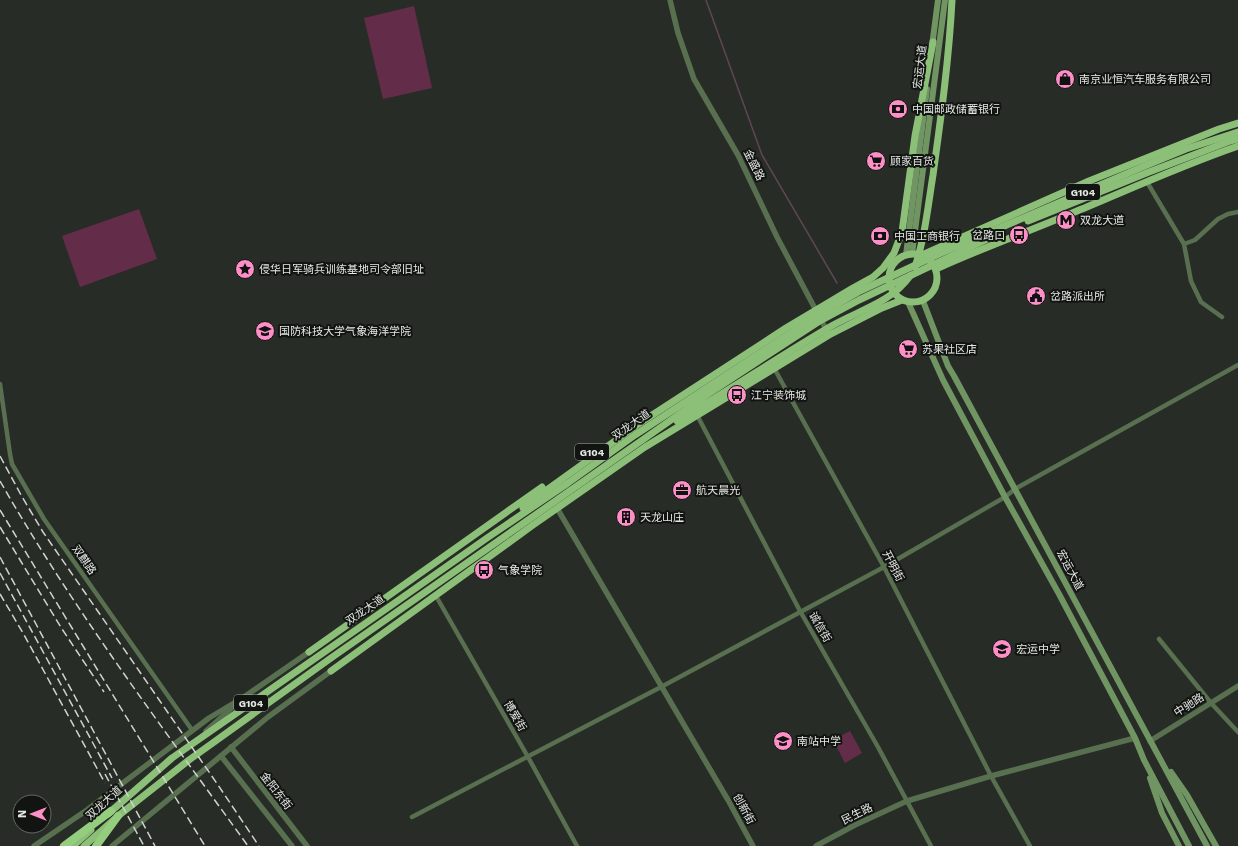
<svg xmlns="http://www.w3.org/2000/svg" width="1238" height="846" viewBox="0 0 1238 846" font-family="'Work Sans','Noto Sans SC',sans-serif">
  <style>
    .green { fill: #632d49 }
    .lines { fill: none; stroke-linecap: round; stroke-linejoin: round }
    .stream { stroke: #604654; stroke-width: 1.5 }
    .minor { stroke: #586f50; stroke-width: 4.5 }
    .tertiary { stroke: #586f50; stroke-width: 5.5 }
    .secondary { stroke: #709563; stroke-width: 6 }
    .trunk { stroke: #8cc078; stroke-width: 7 }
    .motorway { stroke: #94cd7e; stroke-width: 8 }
    .rail { stroke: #d0d4cf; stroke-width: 1.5; stroke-dasharray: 8 4; stroke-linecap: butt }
    .labels { text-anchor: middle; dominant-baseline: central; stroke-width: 4; stroke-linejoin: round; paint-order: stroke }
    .shield { fill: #121411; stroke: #a5a8a4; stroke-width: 1 }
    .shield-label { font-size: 10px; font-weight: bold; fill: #e4e8e3 }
    .street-label { font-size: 11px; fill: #e4e8e3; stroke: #121411 }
    .poi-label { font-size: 11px; fill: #e4e8e3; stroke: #121411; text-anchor: start }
  </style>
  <rect width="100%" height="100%" fill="#282c26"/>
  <g class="green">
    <polygon points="414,6 432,88 383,99 364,18"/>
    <polygon points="139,209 157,259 80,287 62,236"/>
    <polygon points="850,731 862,753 845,763 833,740"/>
  </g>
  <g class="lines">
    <polyline class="stream" points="706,0 762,155 837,283"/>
    <g class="minor">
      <polyline points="1147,182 1184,244 1191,281 1201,302 1222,317"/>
      <polyline points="1184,244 1195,240 1218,219 1228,214 1238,212"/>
      <polyline points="774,368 884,567 991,776 1030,846"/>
      <polyline points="0,384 10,454 12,464 44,519 192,730"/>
      <polyline points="697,415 800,611 878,747 931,846"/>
      <polyline points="436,596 528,757 577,846"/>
      <polyline points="1159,639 1211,703 1238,732"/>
      <polyline points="412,817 661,687 884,567 1005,497 1015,489 1238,365"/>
    </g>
    <g class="tertiary">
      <polyline points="670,0 678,33 694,79 738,155 777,237 828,333"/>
      <polyline points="557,508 728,800 753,846"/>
      <polyline points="206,731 235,705"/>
      <polyline points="1150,741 1238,686"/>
      <polyline points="231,747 307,846"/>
      <polyline points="221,756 292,846"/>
      <polyline points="34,846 87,810 209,718 244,697 309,652"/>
      <polyline points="112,846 268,717 331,671"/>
      <polyline points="816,846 855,825 907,801 991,776 1135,738"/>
    </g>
    <g class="secondary">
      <polyline points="932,46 938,0"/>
      <polyline points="912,254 945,0"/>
      <polyline points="906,255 927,89"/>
      <polyline points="923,301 948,366 954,376 1207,846"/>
      <polyline points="908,302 943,380 1005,497 1059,594 1135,738 1144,760 1189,846"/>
      <polyline points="1171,772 1187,795 1216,846"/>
      <polyline points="1150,778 1162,813 1179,846"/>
    </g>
    <g class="trunk">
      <polyline points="1028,221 1149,172 1230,141 1238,139"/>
      <circle cx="913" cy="278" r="24"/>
      <polyline points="922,255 1089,181 1219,129 1238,123"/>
      <path d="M915,267c10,-30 13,-61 18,-92 8,-58 16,-116 19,-175"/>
      <path d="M936,269c46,-21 94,-38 141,-58 53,-22 106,-46 161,-65"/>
      <path d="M677,421c51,-30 100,-63 151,-93 28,-17 62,-24 82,-52"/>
      <polyline points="523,508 541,494 640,423 786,328 853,288 873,277 883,268 894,253 902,232 915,136 933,42"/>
      <polyline points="309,652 542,487"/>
      <polyline points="331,671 533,525 645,447 829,335 882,308 902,300"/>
      <polyline points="108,814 172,758 396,602 487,538 568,483 635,435 812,319 860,291 941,253 1147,165 1186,149 1238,132"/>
      <polyline points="73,846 91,830"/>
      <polyline points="84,846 118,816 189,760 331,658 711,392 818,322 859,300 1002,232"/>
    </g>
    <g class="motorway">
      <polyline points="64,846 111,811"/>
      <polyline points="96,846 118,816"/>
    </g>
    <g class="rail">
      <polyline points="0,456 21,495 43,532 218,785 259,846"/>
      <path d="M0,481c73,128 162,246 248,365"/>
      <polyline points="0,510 205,846"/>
      <polyline points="0,527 62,629 104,692"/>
      <polyline points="0,557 155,846"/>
      <polyline points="0,573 112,778"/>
      <polyline points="0,594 23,633 105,783"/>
      <polyline points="105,774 144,846"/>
    </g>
  </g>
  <defs>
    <g id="shop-disc" transform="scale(1)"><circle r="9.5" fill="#fb8fc6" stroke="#121411"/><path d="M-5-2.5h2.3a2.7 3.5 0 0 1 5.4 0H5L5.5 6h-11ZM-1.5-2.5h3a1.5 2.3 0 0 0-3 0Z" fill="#111"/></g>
    <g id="bank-disc" transform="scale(1)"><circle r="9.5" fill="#fb8fc6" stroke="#121411"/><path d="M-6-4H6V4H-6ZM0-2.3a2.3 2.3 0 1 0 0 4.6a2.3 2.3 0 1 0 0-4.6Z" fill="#111"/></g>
    <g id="supermarket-disc" transform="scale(1)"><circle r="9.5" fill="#fb8fc6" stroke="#121411"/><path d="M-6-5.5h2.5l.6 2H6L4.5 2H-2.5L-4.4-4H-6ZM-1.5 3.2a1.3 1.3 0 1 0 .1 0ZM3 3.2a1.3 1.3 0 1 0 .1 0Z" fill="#111"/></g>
    <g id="metro-disc" transform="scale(1)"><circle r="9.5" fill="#fb8fc6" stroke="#121411"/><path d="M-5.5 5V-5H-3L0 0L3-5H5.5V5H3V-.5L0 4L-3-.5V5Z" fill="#111"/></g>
    <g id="bus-disc" transform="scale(1)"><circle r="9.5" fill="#fb8fc6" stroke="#121411"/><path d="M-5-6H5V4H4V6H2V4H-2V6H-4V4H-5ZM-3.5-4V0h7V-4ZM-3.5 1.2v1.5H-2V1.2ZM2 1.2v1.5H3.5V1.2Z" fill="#111"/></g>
    <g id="sight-disc" transform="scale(1)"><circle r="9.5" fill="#fb8fc6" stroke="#121411"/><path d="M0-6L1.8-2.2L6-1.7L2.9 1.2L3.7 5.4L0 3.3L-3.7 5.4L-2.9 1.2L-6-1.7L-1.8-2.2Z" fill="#111"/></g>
    <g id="civic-disc" transform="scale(1)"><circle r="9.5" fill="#fb8fc6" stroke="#121411"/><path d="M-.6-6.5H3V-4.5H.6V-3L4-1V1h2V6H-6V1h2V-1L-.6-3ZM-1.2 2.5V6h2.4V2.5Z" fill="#111"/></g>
    <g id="university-disc" transform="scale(1)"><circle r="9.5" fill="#fb8fc6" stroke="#121411"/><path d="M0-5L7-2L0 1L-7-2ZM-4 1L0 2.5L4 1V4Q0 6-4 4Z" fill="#111"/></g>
    <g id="office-disc" transform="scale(1)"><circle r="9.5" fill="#fb8fc6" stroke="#121411"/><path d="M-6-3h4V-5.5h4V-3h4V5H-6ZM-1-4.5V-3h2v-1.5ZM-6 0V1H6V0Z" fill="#111"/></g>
    <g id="building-disc" transform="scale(1)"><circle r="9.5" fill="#fb8fc6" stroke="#121411"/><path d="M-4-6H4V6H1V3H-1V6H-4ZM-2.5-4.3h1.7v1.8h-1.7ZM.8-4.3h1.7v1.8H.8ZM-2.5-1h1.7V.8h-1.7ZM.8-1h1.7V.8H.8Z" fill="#111"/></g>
    <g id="school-disc" transform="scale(1)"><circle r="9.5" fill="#fb8fc6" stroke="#121411"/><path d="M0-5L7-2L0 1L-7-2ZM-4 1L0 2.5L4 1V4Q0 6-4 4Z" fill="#111"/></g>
  </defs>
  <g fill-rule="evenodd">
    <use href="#shop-disc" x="1065" y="79"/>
    <use href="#bank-disc" x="898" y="109"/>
    <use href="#supermarket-disc" x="876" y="161"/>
    <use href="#metro-disc" x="1066" y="220"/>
    <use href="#bus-disc" x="1019" y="235"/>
    <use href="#bank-disc" x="880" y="236"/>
    <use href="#sight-disc" x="245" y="269"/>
    <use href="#civic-disc" x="1036" y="296"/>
    <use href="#university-disc" x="265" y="331"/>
    <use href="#supermarket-disc" x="908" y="349"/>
    <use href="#bus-disc" x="737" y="395"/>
    <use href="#office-disc" x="682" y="490"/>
    <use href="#building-disc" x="626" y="517"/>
    <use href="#bus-disc" x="484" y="570"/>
    <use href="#school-disc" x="1002" y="649"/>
    <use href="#school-disc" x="783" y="741"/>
  </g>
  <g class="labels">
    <g class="shield">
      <rect x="1066" y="184" width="34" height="16" rx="3"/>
      <rect x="575" y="444" width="34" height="16" rx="3"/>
      <rect x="234" y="695" width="34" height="16" rx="3"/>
    </g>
    <g class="shield-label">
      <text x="1083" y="192">G104</text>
      <text x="592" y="452">G104</text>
      <text x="251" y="703">G104</text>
    </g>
    <g class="street-label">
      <text transform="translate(920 67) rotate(-83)">宏运大道</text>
      <text transform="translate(754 165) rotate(64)">金盛路</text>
      <text transform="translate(631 425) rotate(-35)">双龙大道</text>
      <text transform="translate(84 560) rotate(55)">双麒路</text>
      <text transform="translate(893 566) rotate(62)">开明街</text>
      <text transform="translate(1070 570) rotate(62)">宏运大道</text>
      <text transform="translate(365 610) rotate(-34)">双龙大道</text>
      <text transform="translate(820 627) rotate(60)">诚信街</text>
      <text transform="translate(1189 705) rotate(-32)">中驰路</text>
      <text transform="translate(515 716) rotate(60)">博爱街</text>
      <text transform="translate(276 791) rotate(52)">金阳东街</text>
      <text transform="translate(104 803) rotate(-42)">双龙大道</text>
      <text transform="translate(744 809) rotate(61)">创新街</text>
      <text transform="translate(857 814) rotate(-26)">民生路</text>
    </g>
    <g class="poi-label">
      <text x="1079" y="79">南京业恒汽车服务有限公司</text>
      <text x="912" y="109">中国邮政储蓄银行</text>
      <text x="890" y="161">顾家百货</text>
      <text x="1080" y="220">双龙大道</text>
      <text x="1005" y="235" text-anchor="end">岔路口</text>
      <text x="894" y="236">中国工商银行</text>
      <text x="259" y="269">侵华日军骑兵训练基地司令部旧址</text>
      <text x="1050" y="296">岔路派出所</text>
      <text x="279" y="331">国防科技大学气象海洋学院</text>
      <text x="922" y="349">苏果社区店</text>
      <text x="751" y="395">江宁装饰城</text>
      <text x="696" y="490">航天晨光</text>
      <text x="640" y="517">天龙山庄</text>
      <text x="498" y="570">气象学院</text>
      <text x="1016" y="649">宏运中学</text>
      <text x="797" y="741">南站中学</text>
    </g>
  </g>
  <g transform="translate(32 814) rotate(270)"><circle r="19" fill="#121411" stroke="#666965"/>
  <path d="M0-3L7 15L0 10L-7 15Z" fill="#fb8fc6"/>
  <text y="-6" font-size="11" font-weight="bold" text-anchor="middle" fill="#e4e8e3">N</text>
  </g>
</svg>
